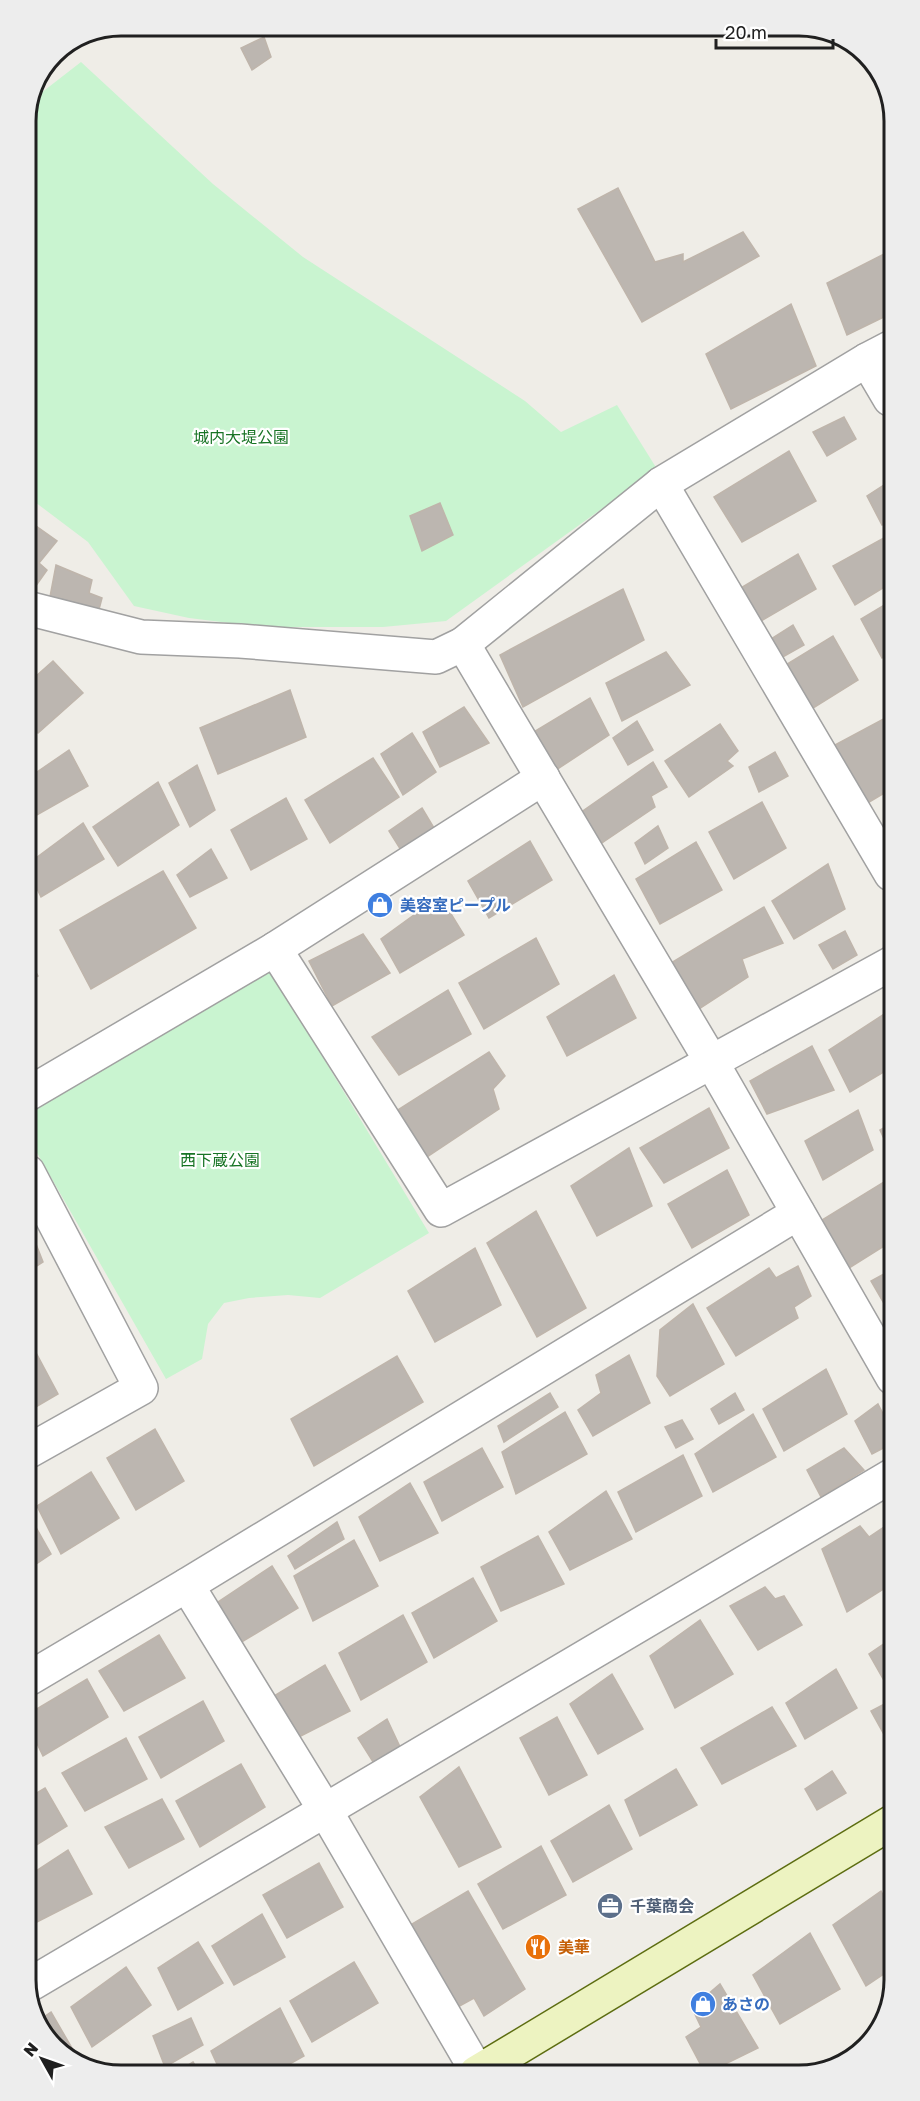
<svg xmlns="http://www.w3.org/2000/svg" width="920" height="2101" viewBox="0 0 920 2101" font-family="'Golos Text','Noto Sans JP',sans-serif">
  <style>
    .park { fill: #c9f4d0 }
    .building { fill: #bcb6b0; stroke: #bfb5ab; stroke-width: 1.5 }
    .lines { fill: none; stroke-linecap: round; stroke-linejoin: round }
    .street-casing { stroke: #a1a1a1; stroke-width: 36 }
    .secondary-casing { stroke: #5d6d11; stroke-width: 36 }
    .street { stroke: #fff; stroke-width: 33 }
    .secondary { stroke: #edf3c1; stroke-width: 33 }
    .labels { text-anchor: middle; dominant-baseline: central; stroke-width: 4.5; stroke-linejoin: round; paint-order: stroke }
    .park-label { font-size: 16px; fill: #187425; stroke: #fff }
    .shop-label { font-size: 16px; font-weight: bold; fill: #366cbe; stroke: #fff; text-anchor: start }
    .service-label { font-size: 16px; font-weight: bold; fill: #4e5e75; stroke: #fff; text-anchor: start }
    .food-label { font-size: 16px; font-weight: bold; fill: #c56008; stroke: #fff; text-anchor: start }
    .rim { fill: none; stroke: #202020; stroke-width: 3 }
  </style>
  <rect width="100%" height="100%" fill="#efede7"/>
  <g class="park">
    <polygon points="81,62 213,184 303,257 525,401 561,432 617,405 657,469 446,621 383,627 262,627 189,618 134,606 88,542 27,496 26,115 32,100"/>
    <polygon points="269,968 429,1233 320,1298 288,1295 249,1298 224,1303 208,1324 202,1359 166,1379 28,1137 28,1111"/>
  </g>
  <g class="building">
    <polygon points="264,37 271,57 252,70 241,48"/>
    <polygon points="618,188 655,262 683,254 683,262 743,232 759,256 642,322 578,209"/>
    <polygon points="890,251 890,314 847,335 827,283"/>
    <polygon points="791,304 816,366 731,409 706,354"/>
    <polygon points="844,417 856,439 827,456 813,432"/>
    <polygon points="789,451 816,501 742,542 714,497"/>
    <polygon points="890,481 891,521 882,525 867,496"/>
    <polygon points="440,503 453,535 422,551 410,516"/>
    <polygon points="29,521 57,541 39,563 47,570 28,597 27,524"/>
    <polygon points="891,534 891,583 855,605 833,566"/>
    <polygon points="798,554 816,589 756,624 739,589"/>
    <polygon points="56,565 92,580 89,593 102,598 97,617 49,602"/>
    <polygon points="623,589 644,640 523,707 500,655"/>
    <polygon points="891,601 891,653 882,658 861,619"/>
    <polygon points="793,625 804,645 781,658 771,639"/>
    <polygon points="833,636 858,680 810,710 784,666"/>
    <polygon points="666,652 690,685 622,721 606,683"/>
    <polygon points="53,661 83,693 38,733 27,724 27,684"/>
    <polygon points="290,690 306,737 218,774 200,728"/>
    <polygon points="590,698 609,735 547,776 527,736"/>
    <polygon points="464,707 489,743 440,767 423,732"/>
    <polygon points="891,715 891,757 888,759 891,766 891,789 866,804 833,746"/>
    <polygon points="637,721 653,750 628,765 613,738"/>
    <polygon points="720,724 738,751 727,761 733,766 689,797 665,761"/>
    <polygon points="412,733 436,772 403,795 381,754"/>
    <polygon points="69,750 88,786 28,820 27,779"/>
    <polygon points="775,752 788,776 759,792 749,767"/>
    <polygon points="373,758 399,797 330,843 305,800"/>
    <polygon points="653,762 667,787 651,796 655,807 593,849 577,815"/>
    <polygon points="197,765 215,810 190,827 169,783"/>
    <polygon points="158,782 179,825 118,866 93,827"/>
    <polygon points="286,798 307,839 251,870 231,830"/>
    <polygon points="762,802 786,848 734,879 709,832"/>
    <polygon points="422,808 437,833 404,855 389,831"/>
    <polygon points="83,823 104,859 41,897 28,870 28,864"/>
    <polygon points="658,826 668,848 645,864 635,843"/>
    <polygon points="530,841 552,880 489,918 468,881"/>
    <polygon points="696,842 722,890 660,924 636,879"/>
    <polygon points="211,849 227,878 190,897 177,875"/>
    <polygon points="828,864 845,909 794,939 772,901"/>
    <polygon points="163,871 196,928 91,989 60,930"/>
    <polygon points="440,896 464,935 400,973 381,939"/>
    <polygon points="764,907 783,943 742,959 748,977 699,1009 671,963"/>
    <polygon points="845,931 857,955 833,969 819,945"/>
    <polygon points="363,934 390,973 332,1006 309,961"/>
    <polygon points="536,938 559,984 484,1029 459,983"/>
    <polygon points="28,958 38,976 28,982"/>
    <polygon points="614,975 636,1018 567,1056 547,1017"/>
    <polygon points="448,990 471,1034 399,1075 372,1037"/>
    <polygon points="892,1009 892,1067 850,1092 829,1050"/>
    <polygon points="812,1046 834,1090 767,1114 750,1081"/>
    <polygon points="489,1052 505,1076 493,1089 499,1109 421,1161 393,1113"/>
    <polygon points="709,1108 729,1148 664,1183 640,1148"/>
    <polygon points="858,1110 873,1150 823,1180 805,1141"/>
    <polygon points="892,1123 892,1156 880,1130"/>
    <polygon points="629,1148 652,1206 597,1236 571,1186"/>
    <polygon points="727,1170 749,1215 692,1248 668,1204"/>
    <polygon points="892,1177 892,1241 846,1270 822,1220"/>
    <polygon points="536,1211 586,1308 537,1337 487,1243"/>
    <polygon points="29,1226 43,1262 29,1271"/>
    <polygon points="475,1248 501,1305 435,1342 408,1291"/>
    <polygon points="798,1266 811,1296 794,1307 798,1318 736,1356 707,1308 769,1268 776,1278"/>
    <polygon points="893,1269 893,1319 871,1281"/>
    <polygon points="693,1304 724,1364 670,1396 657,1376 660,1330"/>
    <polygon points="33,1347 58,1394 29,1411 29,1349"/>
    <polygon points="629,1355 650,1403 593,1436 578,1410 601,1393 596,1375"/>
    <polygon points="397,1356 423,1402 314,1466 291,1419"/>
    <polygon points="826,1369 847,1414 784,1451 763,1409"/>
    <polygon points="550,1393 558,1407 504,1442 498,1426"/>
    <polygon points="735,1393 744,1410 719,1424 711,1409"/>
    <polygon points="878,1404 893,1433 893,1443 872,1454 855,1421"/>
    <polygon points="565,1412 587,1454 516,1494 502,1452"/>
    <polygon points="753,1414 776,1457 713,1492 695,1454"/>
    <polygon points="682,1420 693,1439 676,1448 665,1427"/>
    <polygon points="155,1429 184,1481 136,1510 107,1458"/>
    <polygon points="482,1448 503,1487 442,1521 424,1482"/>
    <polygon points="844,1448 864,1470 821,1497 807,1470"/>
    <polygon points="683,1455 702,1496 636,1532 618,1492"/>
    <polygon points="91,1472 119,1518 61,1554 37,1506"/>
    <polygon points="410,1483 438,1533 380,1561 359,1517"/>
    <polygon points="606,1491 632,1539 570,1570 549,1532"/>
    <polygon points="29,1515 51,1554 30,1568"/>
    <polygon points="893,1521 893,1583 847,1612 822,1549 860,1526 869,1537"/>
    <polygon points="337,1522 344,1539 295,1569 288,1556"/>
    <polygon points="538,1536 564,1584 501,1611 481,1567"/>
    <polygon points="354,1540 378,1586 313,1621 294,1576"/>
    <polygon points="272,1566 298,1608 240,1643 218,1602"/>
    <polygon points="473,1578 497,1621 434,1658 412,1613"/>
    <polygon points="765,1587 775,1599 784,1596 802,1625 758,1650 730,1606"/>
    <polygon points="403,1615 427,1662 361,1700 339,1653"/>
    <polygon points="700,1620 733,1674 675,1708 650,1656"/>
    <polygon points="159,1635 185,1678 124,1711 99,1671"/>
    <polygon points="894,1637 894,1689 890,1691 869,1654"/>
    <polygon points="325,1665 350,1711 291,1741 269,1699"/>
    <polygon points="836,1669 857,1708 805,1739 786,1703"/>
    <polygon points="612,1674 643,1729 598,1754 570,1704"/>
    <polygon points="87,1679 108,1717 43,1756 30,1729 30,1713"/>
    <polygon points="894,1699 894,1735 887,1740 871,1711"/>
    <polygon points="203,1701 224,1741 161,1778 139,1737"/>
    <polygon points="772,1707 796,1746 722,1784 701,1748"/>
    <polygon points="557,1717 587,1775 549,1795 520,1738"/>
    <polygon points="387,1719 401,1749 375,1765 358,1738"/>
    <polygon points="126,1738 147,1779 85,1811 62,1773"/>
    <polygon points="241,1764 265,1807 200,1847 176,1801"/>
    <polygon points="459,1767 501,1847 459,1867 420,1797"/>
    <polygon points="676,1769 697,1805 640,1836 625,1800"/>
    <polygon points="832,1771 846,1793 817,1810 805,1789"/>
    <polygon points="45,1788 67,1826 30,1849 30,1797"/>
    <polygon points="162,1799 184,1839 129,1868 105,1827"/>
    <polygon points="609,1805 632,1849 573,1882 551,1841"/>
    <polygon points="541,1846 566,1895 503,1929 478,1884"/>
    <polygon points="68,1850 92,1894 37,1922 30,1905 30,1875"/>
    <polygon points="319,1863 343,1907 287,1938 263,1895"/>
    <polygon points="468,1891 525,1989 484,2016 474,1998 456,2008 407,1927"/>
    <polygon points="881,1891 894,1916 894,1967 866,1986 833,1925"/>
    <polygon points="262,1914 285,1957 234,1985 212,1946"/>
    <polygon points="810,1933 840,1989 780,2024 753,1975"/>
    <polygon points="198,1942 223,1983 178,2010 158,1968"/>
    <polygon points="354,1962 378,2003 312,2042 290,2001"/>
    <polygon points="126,1967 151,2005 92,2047 71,2007"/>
    <polygon points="720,1984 758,2048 711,2071 704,2071 686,2037 701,2027 692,2008"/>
    <polygon points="280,2008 304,2056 272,2074 222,2075 211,2051"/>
    <polygon points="51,2012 76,2055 70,2058 63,2056 38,2021"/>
    <polygon points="191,2018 203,2045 165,2067 153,2036"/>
    <polygon points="877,2032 875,2038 836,2066 833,2058"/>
    <polygon points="193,2062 201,2075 172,2075"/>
  </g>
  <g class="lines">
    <g class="street-casing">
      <g id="street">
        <polyline points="867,360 890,399"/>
        <polyline points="661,484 891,874"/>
        <polyline points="27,608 141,637 240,641 436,657 463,644 661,484 867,360 890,348"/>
        <polyline points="463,644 711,1061 893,1378"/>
        <polyline points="275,949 441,1210 892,963"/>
        <polyline points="28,1094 275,949 543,778"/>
        <polyline points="28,1172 141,1388 29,1451"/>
        <polyline points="187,1585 325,1810 478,2073"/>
        <polyline points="30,1678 187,1585 798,1213"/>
        <polyline points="31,1984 893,1475"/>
      </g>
    </g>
    <g class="secondary-casing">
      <polyline id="secondary" points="476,2073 894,1821"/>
    </g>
    <use href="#street" class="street"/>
    <use href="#secondary" class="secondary"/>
  </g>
  <defs>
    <g id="shop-disc" transform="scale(1.35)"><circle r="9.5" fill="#3f7fe0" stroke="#fff"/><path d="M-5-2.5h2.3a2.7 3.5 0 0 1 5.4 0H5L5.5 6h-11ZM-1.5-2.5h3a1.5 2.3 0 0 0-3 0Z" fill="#fff"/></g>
    <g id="office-disc" transform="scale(1.35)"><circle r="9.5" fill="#5c6f8a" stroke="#fff"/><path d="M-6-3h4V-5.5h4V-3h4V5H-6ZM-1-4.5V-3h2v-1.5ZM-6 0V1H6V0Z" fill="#fff"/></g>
    <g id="restaurant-disc" transform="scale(1.35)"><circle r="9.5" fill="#e8710a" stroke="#fff"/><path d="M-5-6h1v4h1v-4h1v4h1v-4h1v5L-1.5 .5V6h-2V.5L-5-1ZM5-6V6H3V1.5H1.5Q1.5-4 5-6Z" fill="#fff"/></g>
  </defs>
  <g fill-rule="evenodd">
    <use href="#shop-disc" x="380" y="905"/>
    <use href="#office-disc" x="610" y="1906"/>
    <use href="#restaurant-disc" x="538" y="1947"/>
    <use href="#shop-disc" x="703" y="2004"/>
  </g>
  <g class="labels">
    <g class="park-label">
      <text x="241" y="437">城内大堤公園</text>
      <text x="220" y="1160">西下蔵公園</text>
    </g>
    <g class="shop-label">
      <text x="400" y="905">美容室ピープル</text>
      <text x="722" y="2004">あさの</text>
    </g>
    <g class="service-label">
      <text x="630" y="1906">千葉商会</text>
    </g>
    <g class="food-label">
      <text x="558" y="1947">美華</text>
    </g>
  </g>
  <path d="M0 0H920V2101H0ZM121 36H799A85 85 0 0 1 884 121V1980A85 85 0 0 1 799 2065H121A85 85 0 0 1 36 1980V121A85 85 0 0 1 121 36Z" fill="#ededed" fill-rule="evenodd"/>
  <path class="rim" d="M121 36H799A85 85 0 0 1 884 121V1980A85 85 0 0 1 799 2065H121A85 85 0 0 1 36 1980V121A85 85 0 0 1 121 36Z"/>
  <g transform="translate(42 2059) rotate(310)" stroke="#ffffff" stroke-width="4.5" paint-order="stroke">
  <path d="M0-4.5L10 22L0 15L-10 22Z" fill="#202020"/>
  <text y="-9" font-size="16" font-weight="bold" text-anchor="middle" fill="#202020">N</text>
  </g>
  <path d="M716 39v9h117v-9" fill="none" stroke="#202020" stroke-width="3"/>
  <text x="725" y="39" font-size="18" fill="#202020" stroke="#ffffff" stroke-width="4.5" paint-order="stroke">20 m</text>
</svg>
